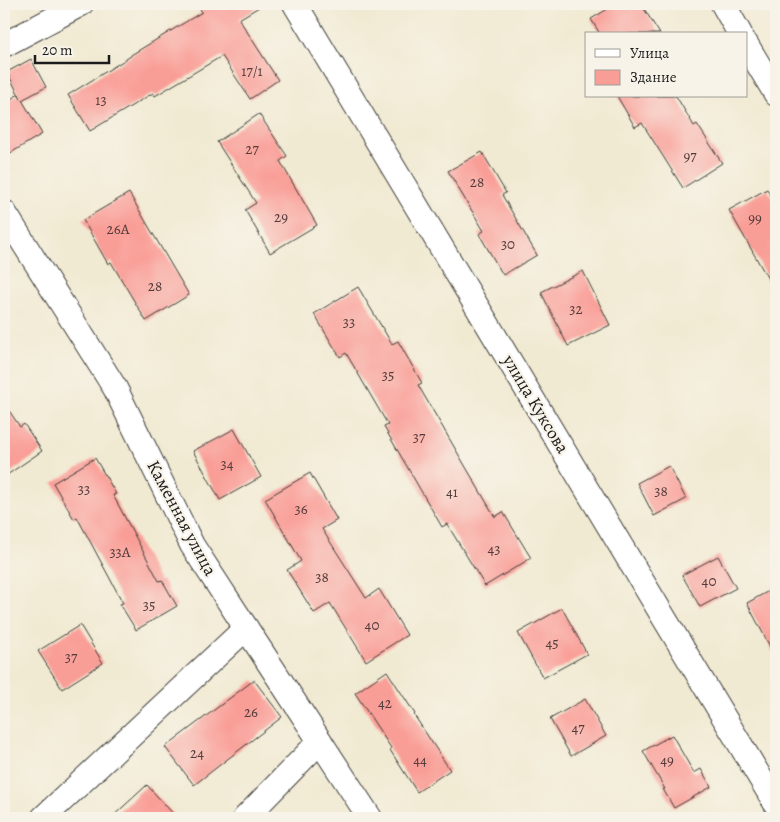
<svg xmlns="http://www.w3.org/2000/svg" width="780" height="822" viewBox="0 0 780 822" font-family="Alegreya,serif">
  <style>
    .building { fill: #f99e97 }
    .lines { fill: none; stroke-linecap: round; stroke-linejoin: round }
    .street-casing { stroke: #3c3b37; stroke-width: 26 }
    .street { stroke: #fff; stroke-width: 24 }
    .labels { text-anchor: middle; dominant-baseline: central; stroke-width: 4.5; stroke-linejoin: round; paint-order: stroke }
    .number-label { font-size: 15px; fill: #533c3b }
    .street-label { font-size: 18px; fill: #1c1c1c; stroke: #f7f3e8 }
  </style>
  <rect width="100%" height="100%" fill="#f7f3e8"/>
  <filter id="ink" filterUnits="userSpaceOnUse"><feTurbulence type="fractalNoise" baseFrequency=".02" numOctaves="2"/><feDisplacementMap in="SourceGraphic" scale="10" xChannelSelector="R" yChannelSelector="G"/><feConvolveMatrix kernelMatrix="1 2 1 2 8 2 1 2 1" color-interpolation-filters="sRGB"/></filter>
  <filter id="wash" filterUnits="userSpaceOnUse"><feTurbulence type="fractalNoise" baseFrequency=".0096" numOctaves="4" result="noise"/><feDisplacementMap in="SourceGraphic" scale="20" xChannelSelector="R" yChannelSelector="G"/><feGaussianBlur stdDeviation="1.12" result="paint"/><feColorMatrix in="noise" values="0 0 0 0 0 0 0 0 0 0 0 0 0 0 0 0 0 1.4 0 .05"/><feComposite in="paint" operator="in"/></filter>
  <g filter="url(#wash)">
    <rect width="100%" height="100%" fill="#f1ead3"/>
    <g id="blocks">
      <g class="building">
        <polygon points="197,4 264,4 239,19 278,80 250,99 222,56 155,96 153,93 90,131 68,95 131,56 131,55 202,12"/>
        <polygon points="616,4 641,4 660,34 600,34 591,19"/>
        <polygon points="31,59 46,87 22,100 42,134 4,157 4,103 19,94 21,99 7,72"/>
        <polygon points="617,96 676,96 694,126 697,124 722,163 683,188 642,123 635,127"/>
        <polygon points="259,114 287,156 280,161 317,225 270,253 245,210 256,203 217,142"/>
        <polygon points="482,152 506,193 502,195 537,255 503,275 479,234 484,231 448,171"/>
        <polygon points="767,189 776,205 776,293 729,210"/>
        <polygon points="129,193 189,295 146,321 111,262 108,264 83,220"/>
        <polygon points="583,271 610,325 568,346 541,292"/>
        <polygon points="358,287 392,344 398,341 422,383 418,385 495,517 503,512 531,558 485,586 447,524 442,527 384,427 388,425 346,353 340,357 314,314"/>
        <polygon points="4,403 20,427 24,424 42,451 4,477"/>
        <polygon points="234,429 261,477 220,500 193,451"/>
        <polygon points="95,458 116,494 113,495 159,581 162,580 177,606 136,630 120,604 123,603 77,517 74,519 53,483"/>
        <polygon points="669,466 686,499 654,516 637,483"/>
        <polygon points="310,473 337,520 322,529 366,598 379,589 407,635 366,661 330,603 314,613 287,570 301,561 265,499"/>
        <polygon points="718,556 736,588 700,607 682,575"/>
        <polygon points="776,587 776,658 747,603"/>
        <polygon points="562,608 587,654 543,678 518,633"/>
        <polygon points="80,625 103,663 62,689 38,651"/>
        <polygon points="387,671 415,714 414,715 450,770 417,792 390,750 391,748 355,693"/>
        <polygon points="254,680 282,717 194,785 165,747"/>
        <polygon points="585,699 606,736 571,756 550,719"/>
        <polygon points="672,735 694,773 701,769 711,787 674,808 663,789 665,789 643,751"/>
        <polygon points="147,785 177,818 111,818"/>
      </g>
    </g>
  </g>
  <g filter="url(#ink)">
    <use href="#blocks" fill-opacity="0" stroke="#3c3b37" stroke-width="1"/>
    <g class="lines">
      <g class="street-casing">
        <g id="street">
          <polyline points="295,4 776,804"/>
          <polyline points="723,4 740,34"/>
          <polyline points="746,44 776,94"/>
          <polyline points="4,45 81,4"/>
          <polyline points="4,212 115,388 192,545 370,818"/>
          <polyline points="43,818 246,628"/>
          <polyline points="245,818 320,741"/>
        </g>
      </g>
      <use href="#street" class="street"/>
    </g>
  </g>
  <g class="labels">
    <g class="number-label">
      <text x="252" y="71">17/1</text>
      <text x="101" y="100">13</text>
      <text x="252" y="149">27</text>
      <text x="690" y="156">97</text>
      <text x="477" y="182">28</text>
      <text x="281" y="217">29</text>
      <text x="755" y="218">99</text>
      <text x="118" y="229">26А</text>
      <text x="508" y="244">30</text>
      <text x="155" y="286">28</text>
      <text x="576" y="309">32</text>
      <text x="349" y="322">33</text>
      <text x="388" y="375">35</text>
      <text x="419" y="437">37</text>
      <text x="227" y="464">34</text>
      <text x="84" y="489">33</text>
      <text x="661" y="491">38</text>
      <text x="452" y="492">41</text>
      <text x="301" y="509">36</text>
      <text x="494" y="549">43</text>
      <text x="120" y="552">33А</text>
      <text x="322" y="577">38</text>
      <text x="709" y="581">40</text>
      <text x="149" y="605">35</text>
      <text x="372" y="625">40</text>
      <text x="552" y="643">45</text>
      <text x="71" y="657">37</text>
      <text x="385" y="703">42</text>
      <text x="251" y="712">26</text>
      <text x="578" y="728">47</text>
      <text x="197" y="753">24</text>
      <text x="420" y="760">44</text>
      <text x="667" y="760">49</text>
    </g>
    <g class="street-label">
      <text transform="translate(536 404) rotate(59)">улица Куксова</text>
      <text transform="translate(182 518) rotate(62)">Каменная улица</text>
    </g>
  </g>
  <rect width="780" height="822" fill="none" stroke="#f7f3e8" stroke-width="20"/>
  <rect x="585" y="32" width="162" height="65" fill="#f7f3e8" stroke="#9f9d96"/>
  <rect x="595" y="49" width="25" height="8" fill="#ffffff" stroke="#9f9d96"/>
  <text x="630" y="58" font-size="15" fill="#1c1c1c">Улица</text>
  <rect x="595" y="70" width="25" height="15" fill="#f99e97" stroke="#9f9d96"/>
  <text x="630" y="82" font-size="15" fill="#1c1c1c">Здание</text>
  <path d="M35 55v8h74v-8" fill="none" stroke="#1c1c1c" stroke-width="2.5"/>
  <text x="42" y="55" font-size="15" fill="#1c1c1c" stroke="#f7f3e8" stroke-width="4" paint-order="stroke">20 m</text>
</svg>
